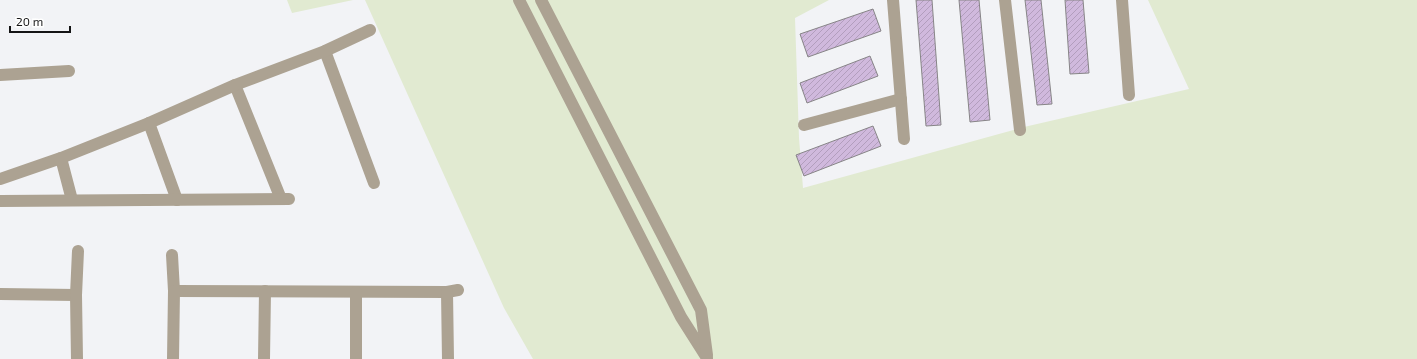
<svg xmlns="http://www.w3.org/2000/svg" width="1417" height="359" viewBox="0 0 1417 359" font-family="'Exo 2',sans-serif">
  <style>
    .green { fill: #e1ead1 }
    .building { fill: url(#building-hatch); stroke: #878587 }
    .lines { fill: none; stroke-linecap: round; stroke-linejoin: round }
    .street { stroke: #aca292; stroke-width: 12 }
  </style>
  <defs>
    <pattern id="building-hatch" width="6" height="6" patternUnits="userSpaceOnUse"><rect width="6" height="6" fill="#d0b9dd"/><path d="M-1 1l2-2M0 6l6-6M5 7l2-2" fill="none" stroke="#b29ebd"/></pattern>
  </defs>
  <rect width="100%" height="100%" fill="#f2f3f6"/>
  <g class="green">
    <polygon points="287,0 353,0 292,13"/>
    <polygon points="365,0 829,0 795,18 799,138 803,188 1024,127 1189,89 1148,0 1417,0 1417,359 533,359 504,308"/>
  </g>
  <g class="building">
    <polygon points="916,0 932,0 941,125 926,126"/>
    <polygon points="959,0 979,0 990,120 970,122"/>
    <polygon points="1025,0 1041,0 1052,104 1037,105"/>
    <polygon points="1065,0 1083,0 1089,73 1070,74"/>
    <polygon points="873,9 881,31 808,57 800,34"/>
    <polygon points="870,56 878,76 807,103 800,83"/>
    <polygon points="873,126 881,146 804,176 796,155"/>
  </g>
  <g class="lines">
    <g class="street">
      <polyline points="519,0 681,317 707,358"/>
      <polyline points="541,0 701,310 707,355"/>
      <polyline points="893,0 904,139"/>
      <polyline points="1005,0 1020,130"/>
      <polyline points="1122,0 1129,95"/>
      <polyline points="325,51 374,183"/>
      <polyline points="0,75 69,71"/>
      <polyline points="235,85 281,199"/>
      <polyline points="149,123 177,200"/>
      <polyline points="804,125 901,99"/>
      <polyline points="61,158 72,200"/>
      <polyline points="0,179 61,158 149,123 235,85 325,51 370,30"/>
      <polyline points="0,201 289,199"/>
      <polyline points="172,255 174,291 173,359"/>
      <polyline points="174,291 447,292 458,290"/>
      <polyline points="356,292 356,359"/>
      <polyline points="447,292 448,359"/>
      <polyline points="0,294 76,295"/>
      <polyline points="77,359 76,295 78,251"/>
      <polyline points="264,359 265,291"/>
    </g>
  </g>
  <path d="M10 26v6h60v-6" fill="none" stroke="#141415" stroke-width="2"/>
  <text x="16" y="26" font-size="12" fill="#141415" stroke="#ffffff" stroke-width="3" paint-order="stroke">20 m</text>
</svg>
